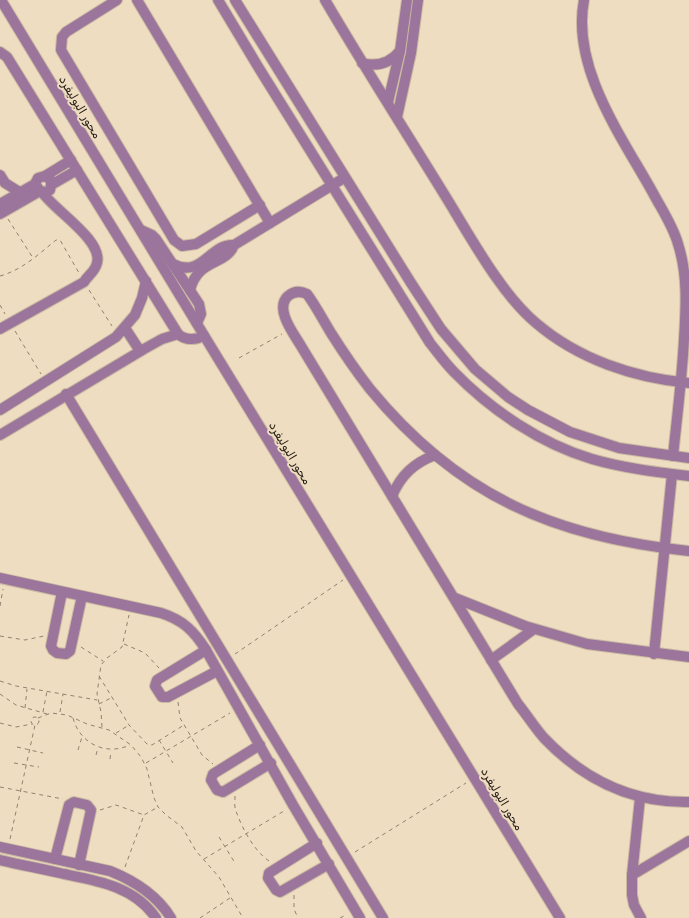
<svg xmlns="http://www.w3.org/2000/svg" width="689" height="918" viewBox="0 0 689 918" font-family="Rubik,'Noto Naskh Arabic',sans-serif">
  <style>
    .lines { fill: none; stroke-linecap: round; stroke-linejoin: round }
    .minor-casing { stroke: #cabaa2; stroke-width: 12 }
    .path { stroke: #8f826f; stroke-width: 1; stroke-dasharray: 4 4; stroke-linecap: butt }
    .minor { stroke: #9b759b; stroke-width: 10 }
    .labels { text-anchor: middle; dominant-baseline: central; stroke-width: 4; stroke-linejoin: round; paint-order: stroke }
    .street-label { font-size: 12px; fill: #231c12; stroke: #efddc2 }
  </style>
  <rect width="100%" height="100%" fill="#efddc2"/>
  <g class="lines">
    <g class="minor-casing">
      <g id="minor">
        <polyline points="1,0 208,342 560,918"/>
        <polyline points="117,0 66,32 62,37 61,50 174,240 182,246 196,244 260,205"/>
        <polyline points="137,0 270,223"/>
        <path d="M218,0l39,65 173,278c8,10 15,20 24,29 37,38 87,72 138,87 31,9 64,13 97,17"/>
        <polyline points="235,0 411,283 441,329 475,369 508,397 528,410 570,432 619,448 689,458"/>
        <path d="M325,0c38,65 79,129 119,194 25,40 56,99 92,129 42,36 98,55 153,60"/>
        <path d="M584,0c-13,68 38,137 69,193 9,17 20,33 25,51 10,31 8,63 6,95 -2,39 -7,78 -11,117"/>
        <path d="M0,52l7,5 171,277c8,7 17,6 26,2"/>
        <path d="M362,63c15,4 28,0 38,-12"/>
        <polyline points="388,102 400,51 407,0"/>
        <polyline points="397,117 411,53 418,0"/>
        <polyline points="0,175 5,183 21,193"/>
        <polyline points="45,176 71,160"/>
        <polyline points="51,185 51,180 45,176 38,178 35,184 40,191 46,192 50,190 51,185 77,170"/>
        <polyline points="0,204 35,184"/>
        <polyline points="0,214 40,191"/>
        <polyline points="141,230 152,235 156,239 199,304 201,314 197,323"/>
        <path d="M173,264c29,15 37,-21 61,-19"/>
        <path d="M190,290c8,-32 36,-24 44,-45l110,-67"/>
        <polyline points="125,328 140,351"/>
        <path d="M0,329l84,-47c4,-7 11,-10 13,-19 6,-23 -42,-52 -55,-71"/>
        <polyline points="66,394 383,918"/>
        <polyline points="0,410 116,337 135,315 142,298 146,281"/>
        <polyline points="0,435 144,349 162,339 178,334"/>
        <path d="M392,496c9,-21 22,-33 43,-41"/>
        <path d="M689,551c-135,-14 -231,-55 -319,-162 -14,-18 -27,-37 -39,-56 -8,-13 -15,-27 -24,-39 -6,-3 -13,-3 -19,2 -14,13 6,38 13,50l217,358c9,11 17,24 26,34 40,42 87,65 145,64"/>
        <path d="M0,578l161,35c22,7 33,18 45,37l87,155 67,113"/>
        <polyline points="62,592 51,646 53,650 57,653 66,654 70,651 82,596"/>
        <polyline points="455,598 525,626 587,644 689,657"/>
        <polyline points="206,650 157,680 155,686 162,697 168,697 217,671"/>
        <polyline points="654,654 672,474"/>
        <polyline points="491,660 534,629"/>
        <polyline points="260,745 213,774 211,780 217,790 223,792 271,763"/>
        <polyline points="640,798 632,875 632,895 634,905 641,918"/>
        <polyline points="317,843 269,873 268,878 276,890 280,892 329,864"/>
        <path d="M0,847l110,24c25,10 47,24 61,47"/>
        <polyline points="55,859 69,805 74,802 87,805 91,810 79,865"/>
        <path d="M0,860c21,5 43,9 64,14 35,7 71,13 92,44"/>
        <polyline points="632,875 689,841"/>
      </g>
    </g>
    <g class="path">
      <polyline points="8,219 33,258"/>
      <path d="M0,276c22,-6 39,-22 56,-36h4l19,33"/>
      <polyline points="89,290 112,326"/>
      <polyline points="0,305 5,314"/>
      <polyline points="15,331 41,374"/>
      <polyline points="239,358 282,334"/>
      <polyline points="0,606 3,589"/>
      <polyline points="0,636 25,640 44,636"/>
      <polyline points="124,644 145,653 159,668"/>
      <polyline points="81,647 103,661"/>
      <polyline points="235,654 343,580"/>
      <polyline points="99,676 129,725 147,744 152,745 184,725"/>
      <polyline points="0,681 16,686 97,700"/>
      <polyline points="0,694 16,705 47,714"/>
      <polyline points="178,702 180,718 202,755 213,764"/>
      <polyline points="99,704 111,698"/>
      <polyline points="25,708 27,689"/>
      <polyline points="43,712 47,691"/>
      <polyline points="60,712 63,694"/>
      <circle cx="35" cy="721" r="4"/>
      <polyline points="38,718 51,713 67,715 87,724 109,730 131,745 141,757 147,769 154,798 158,807 166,815 182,827 196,851 219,877 243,918"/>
      <path d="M73,718c7,26 33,38 57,27"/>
      <polyline points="0,723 16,727 32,724"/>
      <polyline points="102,727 101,712 97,694 101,665 107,658 122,647 129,615"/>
      <polyline points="116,733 129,725"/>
      <polyline points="159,740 173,763"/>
      <polyline points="17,747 43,753"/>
      <polyline points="78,750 82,737"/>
      <polyline points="96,755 98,748"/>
      <polyline points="110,759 111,751"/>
      <polyline points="14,763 39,767"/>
      <polyline points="146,763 230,713"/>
      <polyline points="0,787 63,799"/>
      <path d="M235,796c0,5 -1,11 1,15 6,17 18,40 33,50"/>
      <polyline points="100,810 116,805 144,815"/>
      <polyline points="219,837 235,863"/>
      <polyline points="10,839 35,725"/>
      <polyline points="355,852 466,783"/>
      <polyline points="204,859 284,811"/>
      <polyline points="125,867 144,815 158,807"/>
      <polyline points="294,895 294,909 298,918"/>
      <polyline points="200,918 230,898"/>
      <polyline points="340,918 346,915"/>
    </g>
    <use href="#minor" class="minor"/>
  </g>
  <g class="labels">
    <g class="street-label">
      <text transform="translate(80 107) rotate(59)">محور البوليفرد</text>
      <text transform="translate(290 453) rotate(59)">محور البوليفرد</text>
      <text transform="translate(502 799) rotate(59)">محور البوليفرد</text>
    </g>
  </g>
</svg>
